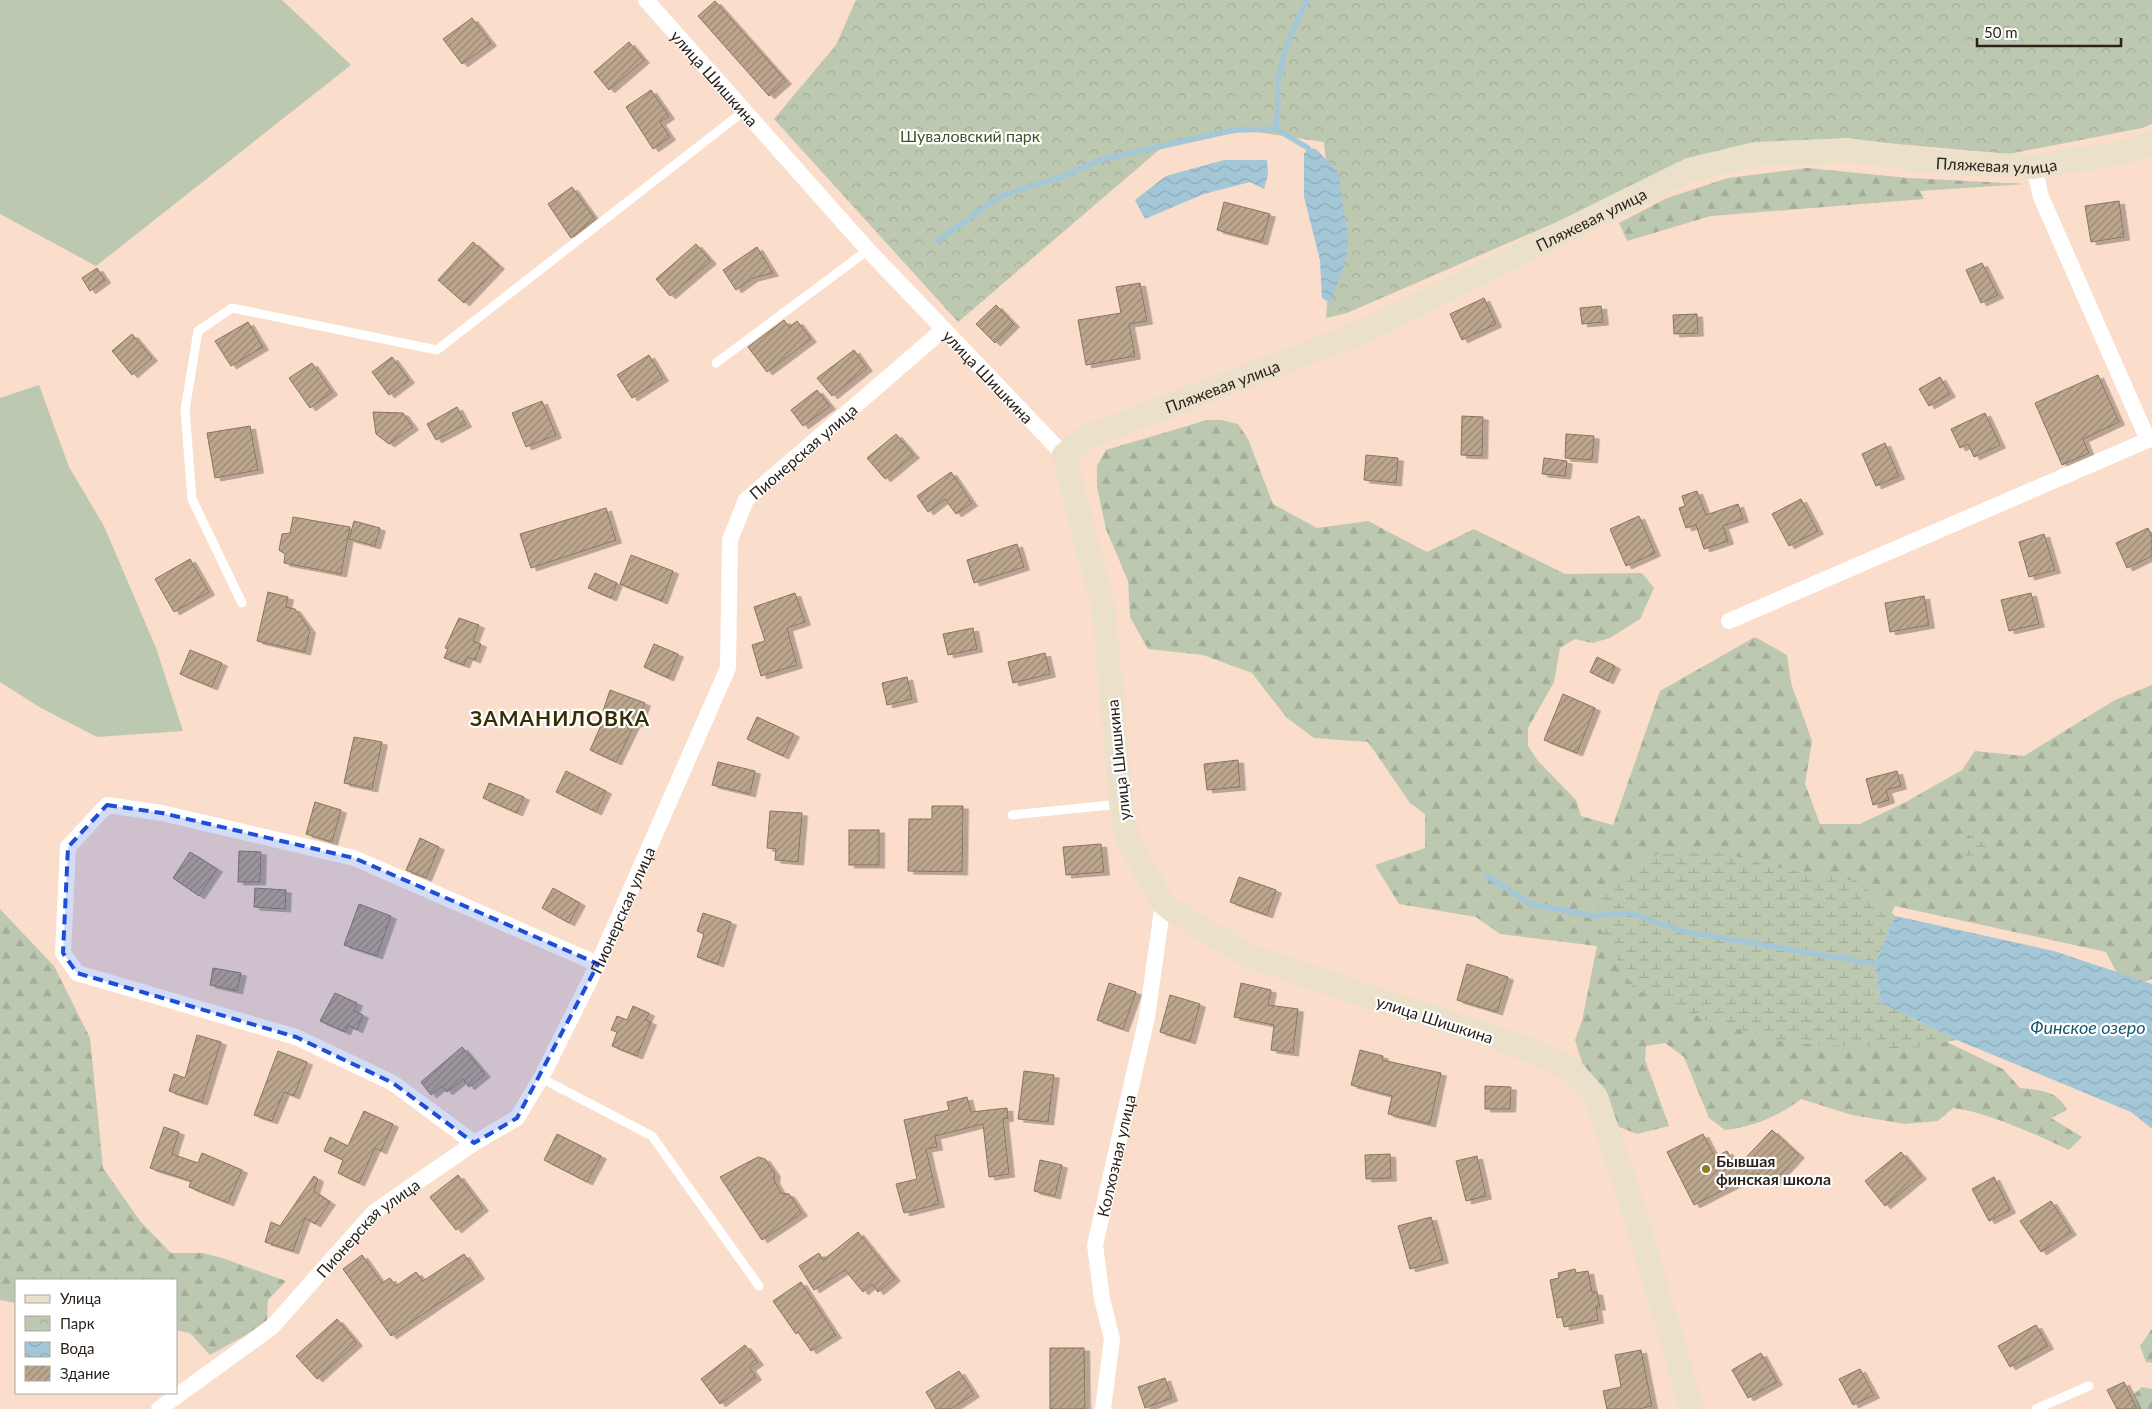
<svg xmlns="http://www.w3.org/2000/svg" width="2152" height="1409" viewBox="0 0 2152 1409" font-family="Lato,sans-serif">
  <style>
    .grass { fill: #bdc8b1 }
    .forest { fill: url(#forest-firs) }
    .wetland { fill: url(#wetland-marsh) }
    .park { fill: url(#park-crowns) }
    .water { fill: url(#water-waves) }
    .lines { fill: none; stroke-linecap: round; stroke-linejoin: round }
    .stream { stroke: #a4c7d7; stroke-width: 5.5 }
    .building { fill: url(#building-hatch); stroke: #88755e; filter: url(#shadow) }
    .lane { stroke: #fff; stroke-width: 9 }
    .street { stroke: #fff; stroke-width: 16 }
    .secondary { stroke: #ebe0ca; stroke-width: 24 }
    .marked { fill: #1d4ed8; fill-opacity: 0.2; stroke: #1d4ed8; stroke-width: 4; stroke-dasharray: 10 6; stroke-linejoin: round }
    .poi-dot { fill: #8e7c22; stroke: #fff; stroke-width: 2 }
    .labels { text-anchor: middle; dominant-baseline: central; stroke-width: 4.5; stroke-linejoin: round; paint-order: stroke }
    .street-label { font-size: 16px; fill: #2c221b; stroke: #fff }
    .park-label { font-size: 16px; fill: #405426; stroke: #fff }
    .poi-label { font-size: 16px; font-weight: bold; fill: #2c221b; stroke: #fff; text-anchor: start }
    .water-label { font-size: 18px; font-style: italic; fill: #185770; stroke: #fff }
    .district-label { font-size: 21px; font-weight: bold; letter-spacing: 1px; fill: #372e03; stroke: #fff }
  </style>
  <defs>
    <pattern id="forest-firs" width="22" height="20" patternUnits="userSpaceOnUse" patternTransform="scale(1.25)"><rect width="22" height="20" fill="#bdc8b1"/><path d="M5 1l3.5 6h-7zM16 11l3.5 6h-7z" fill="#a3ac98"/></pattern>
    <pattern id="wetland-marsh" width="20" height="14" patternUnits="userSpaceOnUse" patternTransform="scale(1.25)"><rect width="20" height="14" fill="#bdc8b1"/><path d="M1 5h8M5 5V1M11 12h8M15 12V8" fill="none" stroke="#a3ac98"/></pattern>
    <pattern id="park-crowns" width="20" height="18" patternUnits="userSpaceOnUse" patternTransform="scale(1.25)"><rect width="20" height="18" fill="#bdc8b1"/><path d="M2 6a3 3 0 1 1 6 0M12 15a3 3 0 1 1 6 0" fill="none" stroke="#a3ac98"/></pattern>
    <pattern id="water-waves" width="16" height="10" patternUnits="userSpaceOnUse" patternTransform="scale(1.25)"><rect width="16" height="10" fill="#a4c7d7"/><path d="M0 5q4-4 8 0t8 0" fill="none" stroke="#8dabb8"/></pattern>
    <pattern id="building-hatch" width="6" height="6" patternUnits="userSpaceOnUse" patternTransform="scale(1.25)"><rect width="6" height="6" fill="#bca68d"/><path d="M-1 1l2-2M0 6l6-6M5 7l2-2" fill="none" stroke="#998772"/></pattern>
    <filter id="shadow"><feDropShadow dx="5.5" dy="3" stdDeviation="0" flood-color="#0004"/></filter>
  </defs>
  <rect width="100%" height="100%" fill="#faddca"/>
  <g class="grass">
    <polygon points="0,0 282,0 351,65 96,266 0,214"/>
    <polygon points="39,385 69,467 104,526 156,648 183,731 97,737 41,708 0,682 0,398"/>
  </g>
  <g class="forest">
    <polygon points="1807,168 1909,178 2025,184 1920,191 1924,199 1711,216 1627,241 1619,223 1667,198 1728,178"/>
    <path d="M1207,420h14l17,4 10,15 25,65 44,24 51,-7 59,31 47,-23 91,45 77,-1 12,15 -14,31 -30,19 -18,5 -17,-4 -15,9 -6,34 -26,46v18l10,15 38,39 5,16 32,9 47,-134 95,-54 32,18 4,28 21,58 -7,43 15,40h40l44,-21 58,-33 13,-19 49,5 91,-56 37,-15v294l-15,5 -20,-11 -11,-21 -211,-46 -24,50 3,51 129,62 17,19c20,2 37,2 47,22l-16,8 31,19 -13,13c-32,-15 -82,-38 -116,-42l-15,13 -33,3 -53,-9 -51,-16c-22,17 -48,28 -76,31l-16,-12 -25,-61 -19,-14 -19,3 -1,14 24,66 -32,8 -20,-8 -34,-60 -8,-26 7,-19 15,-75 -97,-12 -24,-17 -77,-13 -24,-39 50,-17v-34l-15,-11 -42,-61 -54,-4 -28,-21 -34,-44 -49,-18 -55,-6 -18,-32 -2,-36 -22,-52 -9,-42v-21l9,-16z"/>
    <polygon points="0,909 54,966 90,1038 103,1168 140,1221 171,1253 203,1253 225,1259 286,1281 268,1300 267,1320 246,1335 210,1355 190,1333 176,1330 176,1280 16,1280 16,1303 0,1300"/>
    <polygon points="2152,1329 2152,1363 2146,1362 2140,1346"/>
    <polygon points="2142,1387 2152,1389 2152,1409 2139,1409 2134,1394"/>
  </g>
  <g class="wetland">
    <circle cx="1975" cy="846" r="13"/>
    <polygon points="1716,851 1785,869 1857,881 1895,916 1875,964 1881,1003 1957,1040 1908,1049 1787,1043 1709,1021 1634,989 1593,916 1609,885 1657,854"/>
  </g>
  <polygon class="park" points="856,0 2152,0 2152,124 2142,128 2009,154 1841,139 1711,155 1347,313 1326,318 1333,231 1324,142 1249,131 1166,144 958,322 774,119 836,45"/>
  <g class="water">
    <polygon points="1308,148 1316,149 1338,172 1348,238 1345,264 1330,303 1322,298 1320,260 1304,197 1304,154"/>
    <polygon points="1224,160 1267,160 1268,175 1264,189 1250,182 1204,194 1145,219 1135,200 1166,176"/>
    <polygon points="1895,916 2054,951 2152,984 2152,1129 2131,1112 1957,1040 1881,1003 1875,964"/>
  </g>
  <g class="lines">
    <g class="stream">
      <polyline points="1276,129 1308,148"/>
      <path d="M937,241l64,-45 63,-20 36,-16 134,-30 42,-1c3,-16 1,-30 2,-46 3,-29 16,-57 29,-83"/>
      <polyline points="1487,876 1531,904 1593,916 1630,913 1682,931 1875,964"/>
    </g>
  </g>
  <g class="building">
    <polygon points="715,1 786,81 769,96 698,16"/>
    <polygon points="472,18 491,43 462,64 443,39"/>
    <polygon points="629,42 644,60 609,90 594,72"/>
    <polygon points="651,90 669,116 660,122 670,137 653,149 626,107"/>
    <polygon points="572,187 595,219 571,238 548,204"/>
    <polygon points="2119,201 2124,237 2091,242 2085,206"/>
    <polygon points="1224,202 1270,214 1262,242 1217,230"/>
    <polygon points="473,242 499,266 464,303 438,280"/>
    <polygon points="696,244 711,261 670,296 656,279"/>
    <polygon points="757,247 773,273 753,278 736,290 723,270"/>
    <polygon points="1982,263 1998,295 1981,303 1966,270"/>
    <polygon points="97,268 105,280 90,291 82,278"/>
    <polygon points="1140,283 1147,321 1129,324 1135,356 1086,365 1078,320 1121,313 1116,287"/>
    <polygon points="1484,298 1496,324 1462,340 1450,314"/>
    <polygon points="996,305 1014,324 995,343 976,324"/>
    <polygon points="1601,306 1603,322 1582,324 1580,308"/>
    <polygon points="1697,314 1698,333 1674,334 1673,315"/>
    <polygon points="784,320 789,327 797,321 811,339 767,372 748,347"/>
    <polygon points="248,322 263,347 231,366 215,341"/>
    <polygon points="132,334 152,358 132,375 112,351"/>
    <polygon points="854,350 867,368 832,396 817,378"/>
    <polygon points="649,355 663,378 632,398 617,375"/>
    <polygon points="392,357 409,380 389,395 372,372"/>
    <polygon points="312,363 332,392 310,408 289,378"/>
    <polygon points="2098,375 2119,422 2083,439 2089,453 2062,465 2035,403"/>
    <polygon points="1940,377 1950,394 1929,406 1919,389"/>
    <polygon points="817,390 830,406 803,426 791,410"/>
    <polygon points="542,401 556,435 526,447 512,413"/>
    <polygon points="457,407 466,424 436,440 427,424"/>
    <polygon points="373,412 403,413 413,427 389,444 376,434"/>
    <polygon points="1985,413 2000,445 1974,457 1968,444 1960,448 1951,429"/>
    <polygon points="1462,416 1483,417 1482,456 1461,455"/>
    <polygon points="250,426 258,470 215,478 207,433"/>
    <polygon points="896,434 914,455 885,479 867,458"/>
    <polygon points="1566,434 1594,436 1592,460 1565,458"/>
    <polygon points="1885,443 1899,476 1876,486 1862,454"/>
    <polygon points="1366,455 1398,458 1396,483 1364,480"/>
    <polygon points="1544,458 1567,461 1565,476 1542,474"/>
    <polygon points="951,472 972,503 956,514 945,499 928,512 917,496"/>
    <polygon points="1697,491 1706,515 1738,504 1743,519 1723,526 1728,541 1704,549 1696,525 1686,528 1679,508 1685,506 1682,496"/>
    <polygon points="1801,499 1818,531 1789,546 1772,514"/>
    <polygon points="606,508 616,540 531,568 520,534"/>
    <polygon points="1639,516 1655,553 1626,566 1610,529"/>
    <polygon points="293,517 350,527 341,574 284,563 285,554 279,550 282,534 290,533"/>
    <polygon points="354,521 380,528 375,546 349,539"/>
    <polygon points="2148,528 2152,537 2152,556 2127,568 2116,543"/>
    <polygon points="2044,534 2055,570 2029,577 2019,542"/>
    <polygon points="1017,544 1024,567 974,583 967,560"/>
    <polygon points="631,555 673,571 662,601 620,584"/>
    <polygon points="190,559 209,592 174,612 155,579"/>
    <polygon points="595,573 617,583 611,598 588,588"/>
    <polygon points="268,592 288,597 286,607 295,609 310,630 305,652 257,641"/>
    <polygon points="795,593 805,622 787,628 797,665 761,676 752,645 765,641 754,607"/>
    <polygon points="2031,593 2039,624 2009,631 2001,600"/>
    <polygon points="1924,596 1929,625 1890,632 1885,603"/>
    <polygon points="459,618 479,625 473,641 481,644 475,660 467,657 464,665 444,658 448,649 445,648"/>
    <polygon points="973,628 977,649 948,655 943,634"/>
    <polygon points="654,644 678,654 668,678 644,667"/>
    <polygon points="190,650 222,663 212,687 180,674"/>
    <polygon points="1045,653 1050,674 1013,683 1008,662"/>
    <polygon points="1597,657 1615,666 1608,681 1590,672"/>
    <polygon points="907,677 912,699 887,705 882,683"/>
    <polygon points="610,690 645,703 637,724 635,723 616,762 590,750 607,712 603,711"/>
    <polygon points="1563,694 1595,708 1577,753 1544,740"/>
    <polygon points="757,717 794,734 783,756 747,739"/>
    <polygon points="354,737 382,742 372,789 344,783"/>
    <polygon points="1238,760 1240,787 1207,790 1204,764"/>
    <polygon points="718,762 755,771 750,794 712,785"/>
    <polygon points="566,771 606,791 596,812 556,792"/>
    <polygon points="1897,771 1901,786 1886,790 1889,800 1873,805 1866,779"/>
    <polygon points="489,783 524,797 517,813 483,798"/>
    <polygon points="315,802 341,810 332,842 306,834"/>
    <polygon points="932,806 963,806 962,872 908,871 909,819 932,819"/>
    <polygon points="770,811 802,813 798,862 775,860 776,849 767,848"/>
    <rect x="849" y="830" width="30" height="35"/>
    <polygon points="420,838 439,847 426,878 406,870"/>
    <polygon points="1101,844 1104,872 1066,875 1063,847"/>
    <polygon points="239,851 261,852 260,882 238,882"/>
    <polygon points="190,852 217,869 199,896 173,878"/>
    <polygon points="1239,877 1276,890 1267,915 1230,902"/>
    <polygon points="255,888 286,890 285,909 254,907"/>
    <polygon points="553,888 580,903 569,923 542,908"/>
    <polygon points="359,904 391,916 377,956 344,945"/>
    <polygon points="703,913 731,922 718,964 697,957 704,934 697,931"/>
    <polygon points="1467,964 1508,977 1497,1012 1457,1000"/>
    <polygon points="213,968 241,973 237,991 210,985"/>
    <polygon points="1109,983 1136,992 1123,1029 1097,1020"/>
    <polygon points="1241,983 1271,990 1268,1005 1298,1009 1293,1053 1271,1050 1274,1025 1234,1017"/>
    <polygon points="335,993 357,1003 354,1011 363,1015 357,1030 348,1025 345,1032 320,1021"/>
    <polygon points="1170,995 1200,1004 1190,1041 1160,1032"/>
    <polygon points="633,1006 649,1013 646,1020 651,1022 637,1056 612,1046 617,1032 611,1030 617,1016 627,1020"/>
    <polygon points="197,1035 221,1042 202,1102 169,1091 174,1074 185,1078"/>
    <polygon points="462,1047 485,1074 469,1087 463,1079 447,1092 442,1086 431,1095 421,1082"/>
    <polygon points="1360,1050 1383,1056 1382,1060 1441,1073 1430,1124 1388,1114 1392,1096 1351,1085"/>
    <polygon points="278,1051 307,1062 294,1096 284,1092 272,1121 254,1115"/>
    <polygon points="1024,1071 1054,1075 1048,1122 1018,1119"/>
    <polygon points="1485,1086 1511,1087 1510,1109 1485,1109"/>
    <polygon points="967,1097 971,1112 1007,1108 1008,1118 1003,1119 1009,1174 989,1177 983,1124 935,1136 937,1147 926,1149 939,1204 904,1213 896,1184 917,1179 904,1120 949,1110 947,1102"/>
    <polygon points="364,1111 393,1124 381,1151 375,1148 359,1183 338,1173 343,1160 324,1151 330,1137 348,1146"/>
    <polygon points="164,1127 179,1132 172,1154 198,1163 202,1153 242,1170 228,1203 189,1187 191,1181 150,1168"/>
    <polygon points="1772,1130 1799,1155 1771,1185 1757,1173 1694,1205 1667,1152 1703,1134 1715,1157 1727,1151 1736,1168"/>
    <polygon points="557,1134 601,1156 587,1182 544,1160"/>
    <polygon points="1901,1152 1921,1176 1885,1206 1865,1181"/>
    <polygon points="1390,1154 1391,1178 1366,1179 1365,1155"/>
    <polygon points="1477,1156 1486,1196 1466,1201 1456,1161"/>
    <polygon points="758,1157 765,1159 775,1174 774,1180 781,1193 789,1194 802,1213 762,1240 720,1177"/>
    <polygon points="1040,1160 1062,1165 1055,1196 1034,1191"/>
    <polygon points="458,1175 483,1208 456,1230 430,1197"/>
    <polygon points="314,1176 318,1179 314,1191 330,1202 315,1224 305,1218 293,1251 265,1242 271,1222 280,1226"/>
    <polygon points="1994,1177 2010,1210 1989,1221 1972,1189"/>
    <polygon points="2051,1201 2071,1232 2041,1252 2020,1221"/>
    <polygon points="1431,1217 1443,1260 1410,1269 1398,1226"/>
    <polygon points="858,1232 895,1278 878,1292 872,1284 863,1292 845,1270 814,1290 799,1266 819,1253 823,1260"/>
    <polygon points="464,1254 479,1276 391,1336 343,1269 362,1255 382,1283 390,1278 396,1286 416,1272 423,1281"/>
    <polygon points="1575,1269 1576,1273 1588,1271 1592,1292 1597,1292 1600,1307 1596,1307 1598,1320 1564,1327 1562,1317 1557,1318 1550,1280 1559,1278 1558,1273"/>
    <polygon points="801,1282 836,1335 811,1351 798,1332 796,1334 773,1301"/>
    <polygon points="337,1319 357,1343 317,1379 296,1356"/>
    <polygon points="2036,1325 2048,1346 2010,1367 1998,1346"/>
    <polygon points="745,1345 758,1362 750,1368 756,1377 720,1404 701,1379"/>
    <polygon points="1050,1348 1084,1348 1085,1409 1050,1409"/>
    <polygon points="1641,1350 1652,1406 1639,1409 1607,1409 1603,1391 1621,1387 1615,1355"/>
    <polygon points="1761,1353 1777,1382 1748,1398 1732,1370"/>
    <polygon points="1860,1369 1874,1395 1853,1405 1839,1379"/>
    <polygon points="959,1371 974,1394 951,1409 936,1409 926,1392"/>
    <polygon points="1165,1378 1172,1398 1145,1408 1138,1387"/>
    <polygon points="2124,1382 2137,1409 2117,1409 2107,1390"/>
  </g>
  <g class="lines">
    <g class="lane">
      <polyline points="716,363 868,250"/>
      <polyline points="242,603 192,499 185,410 198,331 232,308 437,350 744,111"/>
      <polyline points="1012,815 1121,804"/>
      <polyline points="541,1078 652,1136 759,1286"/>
      <polyline points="2036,1409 2089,1386"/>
    </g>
    <g class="street">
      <path id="s1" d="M646,0l222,250 196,205"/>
      <polyline points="1729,621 2148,440 2041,197 2034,167"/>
      <polyline points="474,1143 393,1083 296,1037 77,973 63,953 68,847 107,805 162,813 354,858 598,964"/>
      <path id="s2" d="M159,1409l113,-82 102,-115 100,-69 43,-25 24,-40 57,-114 130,-296 2,-128 16,-40 198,-171"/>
      <path id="s3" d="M1103,1409l9,-70 -10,-40 -7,-54 52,-228 16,-114"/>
    </g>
    <path class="secondary" id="s4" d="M1692,1409l-61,-208 -35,-104 -25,-28 -34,-16 -58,-21 -101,-32 -133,-46 -72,-43 -10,-8 -35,-63 -7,-36 -17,-195 -40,-154 21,-17 275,-105 329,-163 66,-16 92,-4 91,12 96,5 93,-15 25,-10"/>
  </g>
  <path class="marked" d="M107,805l55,8 192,45 244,106 -81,154 -43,25 -81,-60 -97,-46 -219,-64 -14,-20 5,-106z"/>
  <circle class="poi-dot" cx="1706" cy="1169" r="5"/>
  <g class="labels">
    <g class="street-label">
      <text stroke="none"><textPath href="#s1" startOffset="104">улица Шишкина</textPath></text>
      <text stroke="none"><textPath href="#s4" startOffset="2269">Пляжевая улица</textPath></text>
      <text stroke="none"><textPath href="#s4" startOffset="1849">Пляжевая улица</textPath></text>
      <text stroke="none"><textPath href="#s1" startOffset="509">улица Шишкина</textPath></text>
      <text stroke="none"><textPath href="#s4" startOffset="1444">Пляжевая улица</textPath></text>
      <text stroke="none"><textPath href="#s2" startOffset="1208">Пионерская улица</textPath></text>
      <text transform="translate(1118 760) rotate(-96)">улица Шишкина</text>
      <text stroke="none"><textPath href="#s2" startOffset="698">Пионерская улица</textPath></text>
      <text transform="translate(1435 1019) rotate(18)">улица Шишкина</text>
      <text stroke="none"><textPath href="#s3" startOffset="258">Колхозная улица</textPath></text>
      <text stroke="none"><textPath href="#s2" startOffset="278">Пионерская улица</textPath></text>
    </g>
    <g class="park-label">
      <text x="970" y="135">Шуваловский парк</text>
    </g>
    <g class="poi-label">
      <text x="1716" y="1160">Бывшая<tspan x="1716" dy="18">финская школа</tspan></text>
    </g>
    <g class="water-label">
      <text x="2088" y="1027">Финское озеро</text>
    </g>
    <g class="district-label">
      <text x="560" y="717">ЗАМАНИЛОВКА</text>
    </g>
  </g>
  <rect x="15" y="1279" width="162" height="115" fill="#ffffff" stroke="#aba7a4"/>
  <rect x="25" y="1295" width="25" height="8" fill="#ebe0ca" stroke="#aba7a4"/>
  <text x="60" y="1304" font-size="15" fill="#2c221b">Улица</text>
  <rect x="25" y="1316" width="25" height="15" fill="url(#park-crowns)" stroke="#aba7a4"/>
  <text x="60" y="1329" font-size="15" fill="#2c221b">Парк</text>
  <rect x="25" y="1342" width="25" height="15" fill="url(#water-waves)" stroke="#aba7a4"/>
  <text x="60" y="1354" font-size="15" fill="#2c221b">Вода</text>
  <rect x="25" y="1366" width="25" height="15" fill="url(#building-hatch)" stroke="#aba7a4"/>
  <text x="60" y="1379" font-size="15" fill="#2c221b">Здание</text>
  <path d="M1977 38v8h144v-8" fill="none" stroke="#2c221b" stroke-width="2.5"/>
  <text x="1984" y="38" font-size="15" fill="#2c221b" stroke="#ffffff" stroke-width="4" paint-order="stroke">50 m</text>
</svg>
